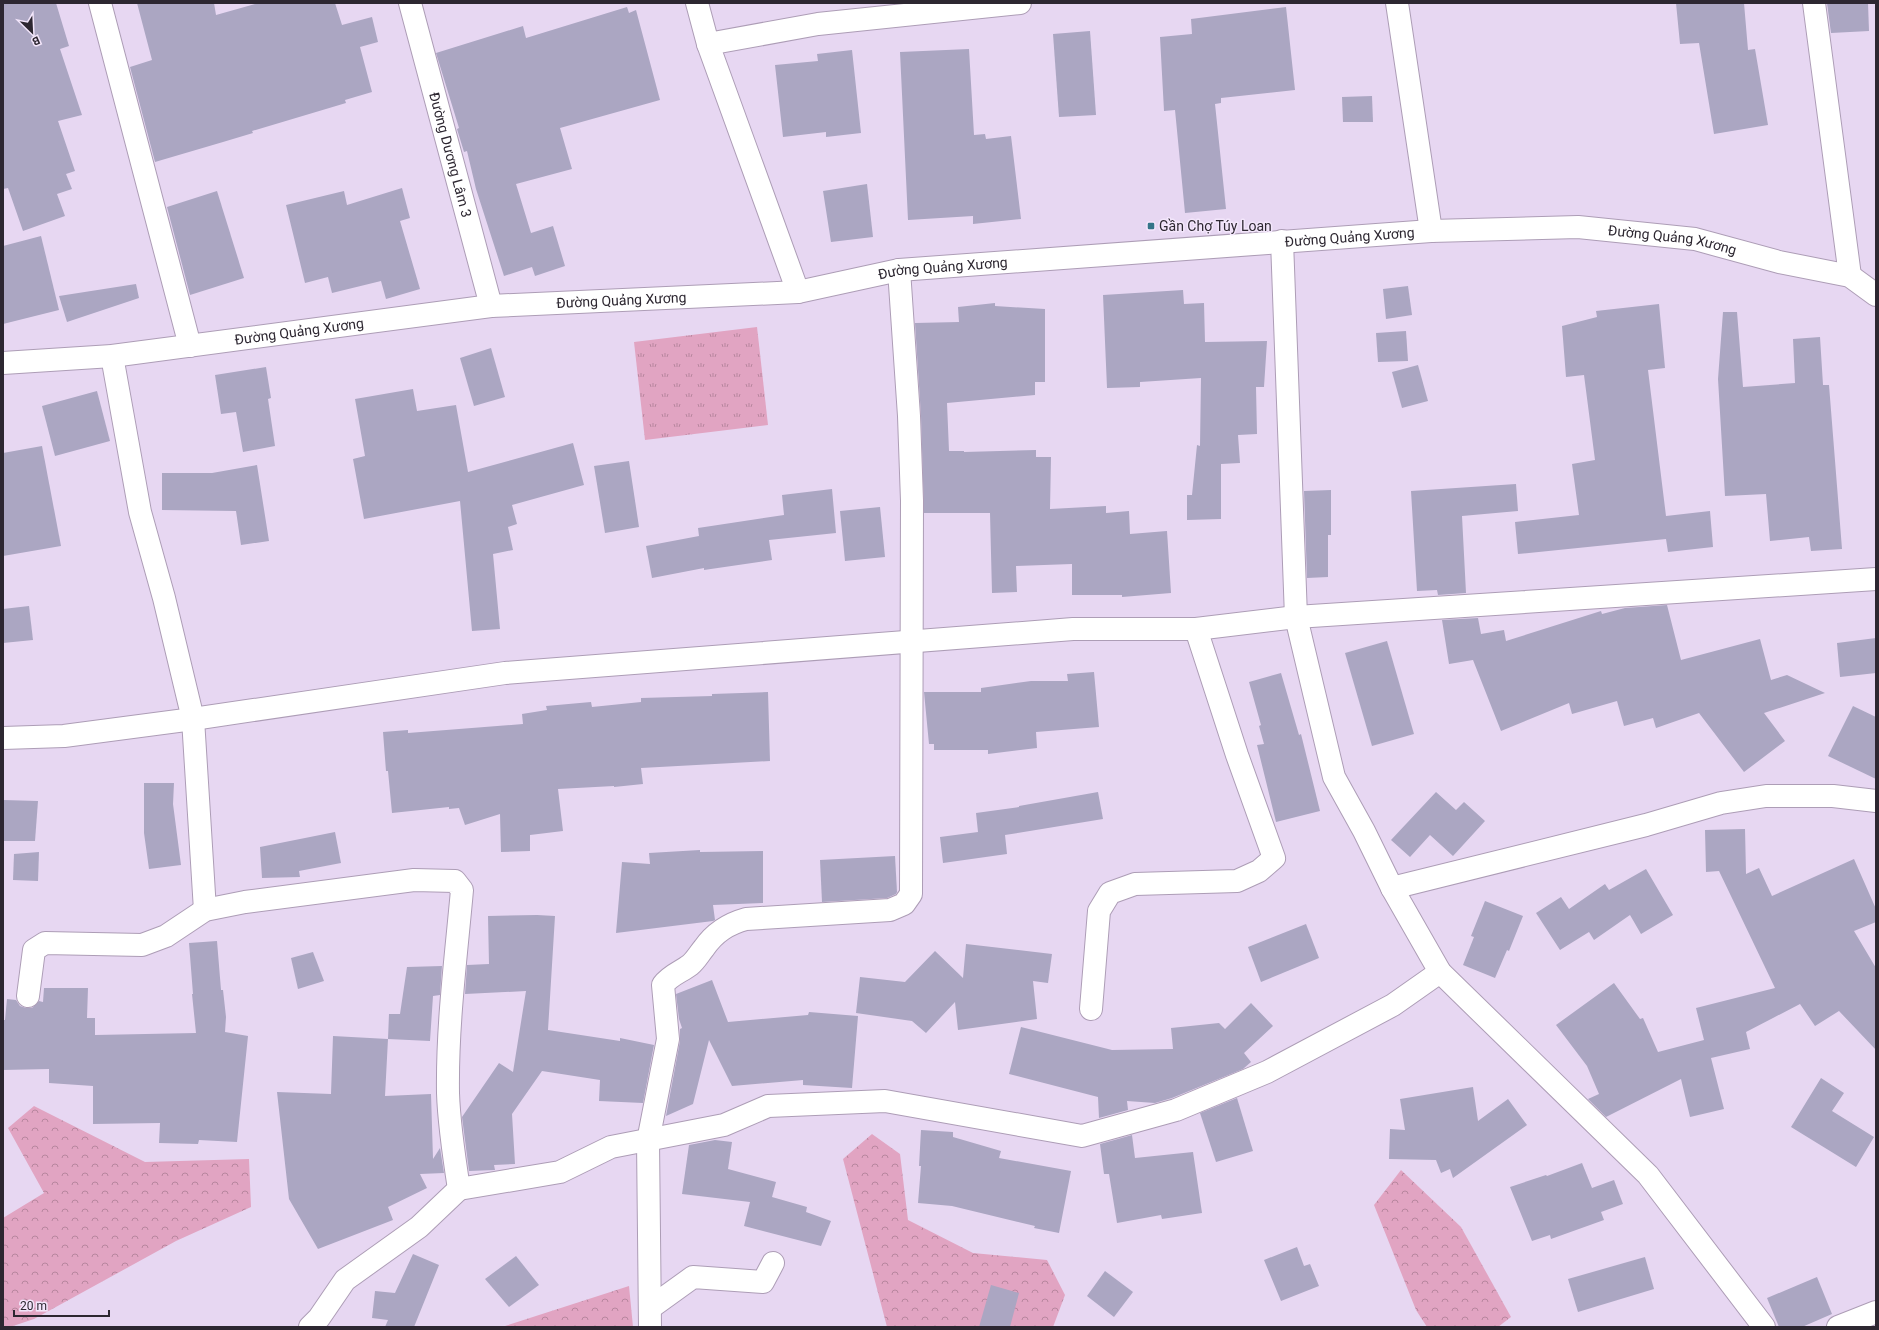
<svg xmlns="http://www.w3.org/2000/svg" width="1879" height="1330" viewBox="0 0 1879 1330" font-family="Roboto,sans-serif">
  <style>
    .grass { fill: url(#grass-tufts) }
    .forest { fill: url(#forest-crowns) }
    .building { fill: #aba6c2 }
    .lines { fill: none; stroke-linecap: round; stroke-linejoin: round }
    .street-casing { stroke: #ad9db6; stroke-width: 24 }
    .secondary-casing { stroke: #ad9db6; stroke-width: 24 }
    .street { stroke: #fff; stroke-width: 22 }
    .secondary { stroke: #fff; stroke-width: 22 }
    .poi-dot { fill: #357589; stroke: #f3e6fb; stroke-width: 1.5 }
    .labels { text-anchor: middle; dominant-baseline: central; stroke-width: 3; stroke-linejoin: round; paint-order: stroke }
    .street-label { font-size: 14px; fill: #2d2731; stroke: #f3e6fb }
    .poi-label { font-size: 14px; fill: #2d2731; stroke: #f3e6fb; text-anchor: start }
  </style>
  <defs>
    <pattern id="grass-tufts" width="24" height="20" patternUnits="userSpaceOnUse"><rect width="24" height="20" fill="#e1a4c2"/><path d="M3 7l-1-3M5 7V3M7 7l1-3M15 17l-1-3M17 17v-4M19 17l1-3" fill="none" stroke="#b7869e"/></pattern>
    <pattern id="forest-crowns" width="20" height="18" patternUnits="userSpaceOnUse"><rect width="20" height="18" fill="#e1a4c2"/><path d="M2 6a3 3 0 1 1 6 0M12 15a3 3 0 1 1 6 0" fill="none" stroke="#b7869e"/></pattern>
  </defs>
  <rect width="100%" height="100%" fill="#e7d7f2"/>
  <polygon class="grass" points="757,327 768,425 645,440 634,342"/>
  <g class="forest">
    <polygon points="34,1106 145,1162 249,1159 251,1207 176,1241 34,1319 10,1327 3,1327 3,1218 44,1193 8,1128"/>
    <polygon points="872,1134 900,1154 908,1220 973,1253 1047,1260 1065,1295 1053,1327 887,1327 843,1159"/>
    <polygon points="1401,1170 1461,1227 1511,1317 1498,1327 1427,1327 1416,1310 1374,1205"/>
    <polygon points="629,1286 633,1327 505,1327 505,1326"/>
  </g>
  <g class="building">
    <polygon points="3,3 56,3 69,46 60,49 82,115 58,121 75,171 66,174 72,189 57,194 65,216 23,231 8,188 3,189"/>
    <polygon points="137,3 214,3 216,15 259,3 335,3 342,25 372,17 378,42 360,47 372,92 345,100 346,103 252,131 253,133 223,142 155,162 130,67 152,60"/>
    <polygon points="1676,3 1744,3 1748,50 1755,49 1768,125 1714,134 1699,43 1680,44"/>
    <polygon points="1827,3 1868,3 1869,31 1831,33"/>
    <polygon points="627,7 629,13 636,10 660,100 560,128 572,169 516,184 531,233 553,226 565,266 535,276 532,267 504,276 476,189 467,151 464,152 457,129 459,128 436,53 523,26 526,38"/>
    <polygon points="1286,7 1295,90 1221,98 1221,103 1215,104 1226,209 1185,213 1175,110 1164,111 1160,37 1192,34 1191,19"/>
    <polygon points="1090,31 1096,115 1059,117 1053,34"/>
    <polygon points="969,49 974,135 985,134 986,139 1011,136 1021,219 973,224 973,216 908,220 900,52"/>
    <polygon points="852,50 861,133 826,137 826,132 783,137 775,65 818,61 817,54"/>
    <polygon points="1372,96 1373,122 1343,122 1342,97"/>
    <polygon points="867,184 873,237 831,242 823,191"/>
    <polygon points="402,188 410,218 400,221 420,289 386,299 381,281 332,293 328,277 305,283 286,205 344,191 347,205"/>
    <polygon points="217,191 244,278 190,295 167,207"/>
    <polygon points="41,236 59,310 3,324 3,246"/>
    <polygon points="136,284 139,298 67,322 59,296"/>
    <polygon points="1408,286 1412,315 1386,319 1383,289"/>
    <polygon points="1183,290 1184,304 1204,303 1205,342 1267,341 1264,387 1256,387 1257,434 1238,435 1240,463 1221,464 1221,519 1187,520 1187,495 1192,495 1197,445 1200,446 1201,378 1140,382 1140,387 1107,388 1103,295"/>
    <polygon points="995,303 995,306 1045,309 1045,382 1035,382 1035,395 947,403 949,451 964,451 964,452 1036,450 1036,457 1051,457 1050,509 1106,506 1106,513 1129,511 1130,534 1167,531 1171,593 1122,597 1122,595 1072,595 1072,564 1016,566 1017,592 992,593 990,513 924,513 921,416 915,323 959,322 958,307"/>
    <polygon points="1659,304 1665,368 1648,370 1666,516 1710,511 1713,547 1668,552 1666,539 1518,554 1515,522 1579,515 1572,464 1595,460 1584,375 1566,377 1562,326 1597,317 1596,311"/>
    <polygon points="1723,312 1737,312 1743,387 1795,383 1793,339 1820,337 1823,385 1829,385 1842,549 1811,551 1809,537 1770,541 1766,494 1725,496 1718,379"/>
    <polygon points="1406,331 1408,361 1378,362 1376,333"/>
    <polygon points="491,348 505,397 474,406 460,358"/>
    <polygon points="1418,365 1428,401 1402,408 1392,372"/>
    <polygon points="266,367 271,398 268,399 275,446 243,452 236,412 221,414 215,375"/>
    <polygon points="413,389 417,411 456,405 468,472 573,443 584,485 512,505 517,524 508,527 513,550 493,554 500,629 472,631 460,501 364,519 353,459 365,456 355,399"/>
    <polygon points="97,391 110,441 55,456 42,406"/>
    <polygon points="42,446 61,546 3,556 3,453"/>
    <polygon points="629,461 639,527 605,533 594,466"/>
    <polygon points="257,465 269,541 241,545 236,511 162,510 162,473 212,473"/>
    <polygon points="1516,484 1518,511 1462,516 1466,593 1438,595 1437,590 1417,591 1411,491"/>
    <polygon points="832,489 836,533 769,540 772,560 704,570 704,568 652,578 646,546 699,536 698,528 784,515 782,495"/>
    <polygon points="1331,490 1331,535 1328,535 1328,577 1307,578 1304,491"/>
    <polygon points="880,507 885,557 845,561 840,511"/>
    <polygon points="1667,605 1681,660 1760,639 1771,680 1787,675 1825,693 1764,713 1785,741 1744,772 1699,713 1656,728 1653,718 1624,726 1617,701 1572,714 1569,703 1501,731 1473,660 1449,664 1442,620 1478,618 1481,634 1504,630 1506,641 1601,611 1602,614 1625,608"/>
    <polygon points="29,606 33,640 3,643 3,609"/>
    <polygon points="1876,638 1876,673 1840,677 1837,643"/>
    <polygon points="1387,641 1414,734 1372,746 1345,653"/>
    <polygon points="1094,672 1099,727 1036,732 1037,748 988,754 988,750 934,750 934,744 929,744 924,692 981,692 981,688 1031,681 1068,681 1067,674"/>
    <polygon points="1281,673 1299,735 1301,734 1320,811 1276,822 1257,745 1264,744 1259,726 1261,725 1249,682"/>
    <polygon points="768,692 770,761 641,768 643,784 614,787 614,786 558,789 563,831 530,835 530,851 501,852 500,814 465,825 459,808 449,809 449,807 392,813 388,771 386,771 383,732 408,730 408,733 523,724 522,714 547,710 546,706 591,702 592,707 641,702 641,698 712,696 712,694"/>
    <polygon points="1853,706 1876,717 1876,779 1828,756"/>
    <polygon points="144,783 174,783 173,804 181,865 149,869 144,833"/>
    <polygon points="1098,792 1103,819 1005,835 1007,854 943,863 940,837 978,832 976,813 1019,807 1019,806"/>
    <polygon points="1436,792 1456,810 1464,802 1485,821 1453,856 1430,835 1410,857 1391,840"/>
    <polygon points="3,800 38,801 35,841 3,841"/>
    <polygon points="1745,829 1746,874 1759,868 1772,896 1854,859 1876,909 1876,922 1854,931 1876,968 1876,1050 1839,1011 1815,1026 1800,1004 1746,1032 1750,1049 1711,1058 1724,1109 1690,1117 1681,1079 1606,1117 1588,1099 1599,1094 1587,1066 1556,1025 1614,983 1640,1019 1643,1018 1658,1052 1704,1040 1696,1008 1775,988 1719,871 1706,872 1705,830"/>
    <polygon points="335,832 341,863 299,871 300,877 262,878 260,847"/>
    <polygon points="700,850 700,852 763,851 763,903 713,905 715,920 713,921 616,933 622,862 650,864 649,853"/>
    <polygon points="39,852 38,881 13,880 14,854"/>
    <polygon points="895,856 897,892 896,894 887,898 822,902 820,860"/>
    <polygon points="1646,869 1673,915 1641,934 1630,915 1594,940 1589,932 1560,950 1536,913 1561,897 1569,909 1605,884 1609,890"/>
    <polygon points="1485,901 1523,916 1509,951 1507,950 1495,978 1463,965 1474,937 1471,936"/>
    <polygon points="537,915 555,916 548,1030 620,1041 620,1038 654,1045 643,1103 599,1101 600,1080 542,1071 512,1114 515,1164 494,1165 495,1170 469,1171 462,1117 499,1063 513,1072 526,991 465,994 467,965 489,964 488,916"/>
    <polygon points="1306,924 1319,958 1261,982 1248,947"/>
    <polygon points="217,941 221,990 223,990 226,1017 225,1032 248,1036 237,1142 199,1140 198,1144 159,1143 160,1123 93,1124 93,1086 49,1083 49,1069 3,1070 3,1020 5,1020 7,999 16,1000 20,1006 26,1008 32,1008 39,1001 43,1002 44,988 88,988 87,1018 95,1018 95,1035 196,1033 192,994 193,994 189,943"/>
    <polygon points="966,944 1052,954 1048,983 1033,981 1037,1019 958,1030 955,1002 926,1033 912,1021 856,1013 860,977 905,982 935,951 963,978"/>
    <polygon points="313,952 324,981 298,989 291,958"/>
    <polygon points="442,966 440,995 433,996 430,1041 388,1039 389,1014 400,1014 407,967"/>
    <polygon points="712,980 728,1022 808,1015 809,1012 858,1016 852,1088 803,1085 803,1080 732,1086 709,1040 693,1104 666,1116 680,1041 680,1029 682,1028 679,1019 676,994"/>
    <polygon points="1251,1003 1273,1026 1244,1053 1251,1062 1243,1069 1172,1098 1155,1103 1127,1101 1128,1110 1099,1118 1098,1097 1009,1074 1021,1027 1112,1050 1173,1049 1171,1028 1219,1023 1225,1029"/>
    <polygon points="333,1036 388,1039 385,1096 431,1094 433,1159 440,1148 444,1173 420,1174 427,1188 388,1207 393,1220 318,1249 289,1199 277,1092 331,1094"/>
    <polygon points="1821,1078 1844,1093 1832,1111 1874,1137 1856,1167 1791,1127"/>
    <polygon points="1473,1087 1478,1121 1508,1099 1527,1125 1453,1178 1450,1169 1441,1173 1436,1160 1389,1159 1390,1129 1405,1130 1400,1099"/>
    <polygon points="1237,1098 1253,1151 1216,1162 1200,1113"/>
    <polygon points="921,1130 953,1132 953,1137 1001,1151 999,1158 1071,1171 1059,1233 1034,1228 1035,1226 952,1206 918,1203 921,1166 919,1166"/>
    <polygon points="1132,1135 1135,1158 1193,1152 1202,1213 1162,1219 1161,1215 1117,1223 1109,1174 1104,1174 1100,1144"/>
    <polygon points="715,1140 732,1142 728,1169 776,1182 772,1197 807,1207 806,1212 831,1221 821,1246 744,1226 750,1202 682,1194 689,1145"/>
    <polygon points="1582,1163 1592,1188 1614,1180 1623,1204 1601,1212 1604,1220 1551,1239 1550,1235 1532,1241 1510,1187 1546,1175 1547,1176"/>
    <polygon points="1297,1247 1304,1266 1310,1264 1319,1286 1281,1301 1264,1260"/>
    <polygon points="413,1254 439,1265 414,1327 385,1327 388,1320 372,1318 375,1291 395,1293"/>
    <polygon points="516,1256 539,1285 509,1307 485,1279"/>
    <polygon points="1645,1257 1654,1289 1578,1312 1568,1279"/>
    <polygon points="1105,1271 1133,1292 1114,1317 1087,1296"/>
    <polygon points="1817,1277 1832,1314 1802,1327 1779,1327 1767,1298"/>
    <polygon points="991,1285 1019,1293 1010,1327 979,1327"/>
  </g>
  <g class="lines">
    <g class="street-casing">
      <g id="street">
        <polyline points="100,3 190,346"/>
        <path id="s1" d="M410,3l81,303"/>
        <polyline points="697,3 708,44 798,292"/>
        <polyline points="1397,3 1431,231"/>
        <polyline points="1814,3 1850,276"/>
        <polyline points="708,44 818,24 1020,3"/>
        <polyline points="1282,241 1296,617 1334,777 1364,831 1392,888 1440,972 1648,1175 1764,1327"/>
        <polyline points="112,356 140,512 164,598 193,719 205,910"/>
        <polyline points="3,738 64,736 193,719 505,673 1073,629 1196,629 1296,617 1876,579"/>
        <polyline points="1392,888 1646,825 1721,803 1766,796 1833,796 1876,801"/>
        <path d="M28,996l6,-46 11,-7 97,2 24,-9 39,-26 40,-8 169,-22 41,1 7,9c-6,67 -15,135 -14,203 1,32 6,64 11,96l101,-17 51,-25 113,-22 44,-19 117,-5 197,35 94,-26 91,-38 126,-67 47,-33"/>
        <polyline points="1091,1009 1099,911 1110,893 1135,884 1237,881 1259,871 1274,858 1237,755 1196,629"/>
        <polyline points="650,1308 693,1277 763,1282 773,1263"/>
        <polyline points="310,1327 319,1318 345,1280 419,1227 459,1189"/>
        <path d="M650,1327l-2,-186 20,-102 -5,-54c7,-10 18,-13 27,-20 6,-5 9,-11 14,-17 11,-16 24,-24 42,-29l144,-9 14,-6 7,-10 1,-393 -3,-85 -10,-146"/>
        <polyline points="1838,1327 1876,1312"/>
      </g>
    </g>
    <g class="secondary-casing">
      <g id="secondary">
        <path id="s2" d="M3,363l109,-7 379,-50 307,-14 101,-22 532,-39 147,-4 117,12 84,23 71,14 26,19"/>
      </g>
    </g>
    <use href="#street" class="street"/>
    <use href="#secondary" class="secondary"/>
  </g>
  <rect class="poi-dot" x="1147" y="222" width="8" height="8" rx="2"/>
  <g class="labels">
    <g class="street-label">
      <text stroke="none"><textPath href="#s1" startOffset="157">Đường Dương Lâm 3</textPath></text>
      <text stroke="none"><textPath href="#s2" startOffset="1354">Đường Quảng Xương</textPath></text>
      <text stroke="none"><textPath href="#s2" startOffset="1678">Đường Quảng Xương</textPath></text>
      <text stroke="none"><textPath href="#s2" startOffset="946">Đường Quảng Xương</textPath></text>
      <text stroke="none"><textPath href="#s2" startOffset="622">Đường Quảng Xương</textPath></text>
      <text stroke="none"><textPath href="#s2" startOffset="298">Đường Quảng Xương</textPath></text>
    </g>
    <g class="poi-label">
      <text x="1159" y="226">Gần Chợ Túy Loan</text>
    </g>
  </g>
  <rect width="1879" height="1330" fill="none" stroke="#2d2731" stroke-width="8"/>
  <g transform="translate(32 32) rotate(156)" stroke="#f3e6fb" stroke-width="3" paint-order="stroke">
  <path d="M0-3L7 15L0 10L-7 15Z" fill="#2d2731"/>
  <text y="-6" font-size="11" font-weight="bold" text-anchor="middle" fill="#2d2731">B</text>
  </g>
  <path d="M14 1310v6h95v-6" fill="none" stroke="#2d2731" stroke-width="2"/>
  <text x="20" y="1310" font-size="12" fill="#2d2731" stroke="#f3e6fb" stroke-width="3" paint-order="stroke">20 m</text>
</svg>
